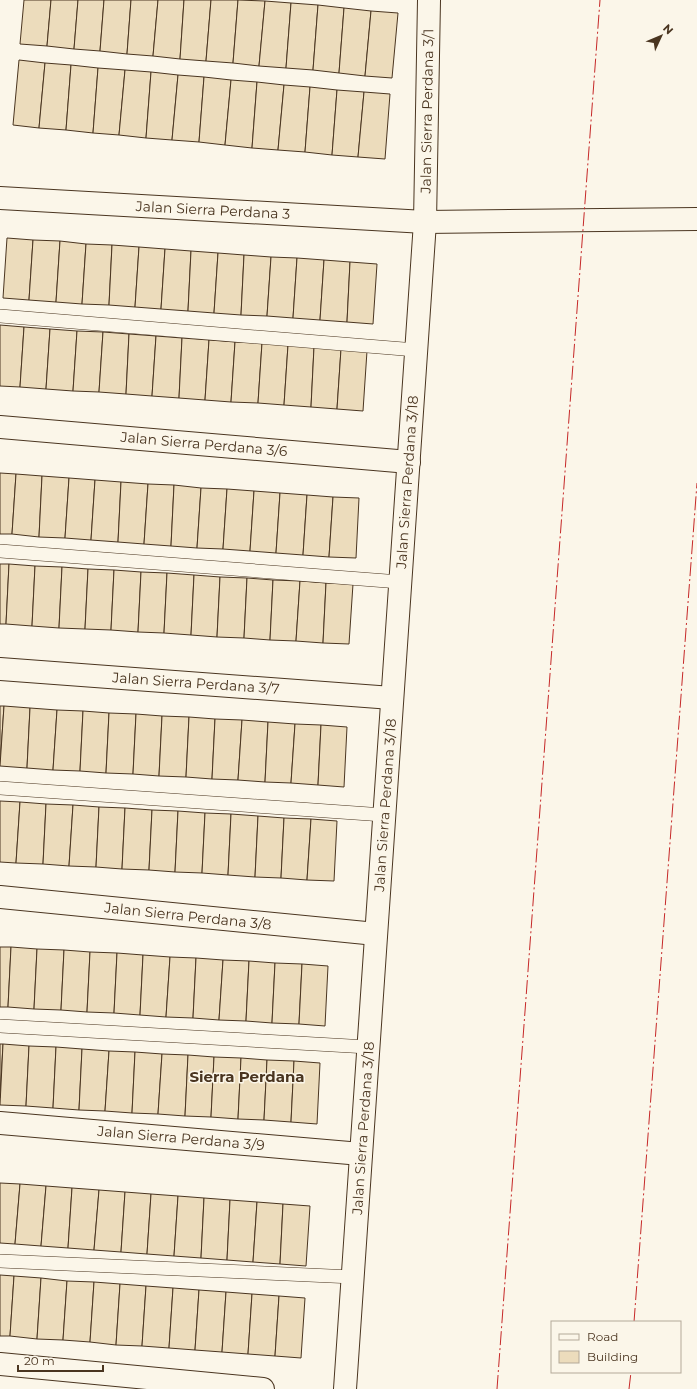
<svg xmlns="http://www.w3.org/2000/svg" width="697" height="1389" viewBox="0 0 697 1389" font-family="Montserrat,sans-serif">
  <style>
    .building { fill: #ecdcbc; stroke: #4a3520 }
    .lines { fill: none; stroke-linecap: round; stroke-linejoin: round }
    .service-casing { stroke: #4a3520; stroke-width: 14 }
    .minor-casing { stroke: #4a3520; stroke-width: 24 }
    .service { stroke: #fbf6e9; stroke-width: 13 }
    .minor { stroke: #fbf6e9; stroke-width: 22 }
    .power { stroke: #c62828; stroke-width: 1; stroke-dasharray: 14 3 2 3; stroke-linecap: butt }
    .labels { text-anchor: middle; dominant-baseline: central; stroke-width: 3; stroke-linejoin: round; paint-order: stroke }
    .street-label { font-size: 14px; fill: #4a3520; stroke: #fbf6e9 }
    .neighbourhood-label { font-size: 15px; font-weight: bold; fill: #4a3520; stroke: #fbf6e9 }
  </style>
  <rect width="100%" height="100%" fill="#fbf6e9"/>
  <g class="building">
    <polygon points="24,0 51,0 47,46 20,44"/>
    <polygon points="51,0 78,0 74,49 47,46"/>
    <polygon points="78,0 104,0 100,51 74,49"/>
    <polygon points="104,0 131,0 127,54 100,51"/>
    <polygon points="131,0 158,0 153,56 127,54"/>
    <polygon points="158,0 184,0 180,59 153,56"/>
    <polygon points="184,0 211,0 206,61 180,59"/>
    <polygon points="211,0 238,0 233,63 206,61"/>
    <polygon points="238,0 265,1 259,66 233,63"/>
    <polygon points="265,1 291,3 286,68 259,66"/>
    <polygon points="291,3 318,5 313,70 286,68"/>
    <polygon points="318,5 344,8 339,73 313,70"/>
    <polygon points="344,8 371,11 365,76 339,73"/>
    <polygon points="371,11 398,13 392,78 365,76"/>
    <polygon points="19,60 45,63 39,128 13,125"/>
    <polygon points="45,63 71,65 66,130 39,128"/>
    <polygon points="71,65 98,68 93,133 66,130"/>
    <polygon points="98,68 125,70 119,135 93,133"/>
    <polygon points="125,70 151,72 146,138 119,135"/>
    <polygon points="151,72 178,75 172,140 146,138"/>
    <polygon points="178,75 204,77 199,142 172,140"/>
    <polygon points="204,77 231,80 225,145 199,142"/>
    <polygon points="231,80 257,82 252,148 225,145"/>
    <polygon points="257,82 284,85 278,150 252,148"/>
    <polygon points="284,85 310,87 305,152 278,150"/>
    <polygon points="310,87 337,90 332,155 305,152"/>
    <polygon points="337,90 364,92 358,157 332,155"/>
    <polygon points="364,92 390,94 385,159 358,157"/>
    <polygon points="7,238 33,240 29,300 3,298"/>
    <polygon points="33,240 60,241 56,302 29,300"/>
    <polygon points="60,241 86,244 82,304 56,302"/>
    <polygon points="86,244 112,245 109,305 82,304"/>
    <polygon points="112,245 139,247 135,307 109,305"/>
    <polygon points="139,247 165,249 161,309 135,307"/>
    <polygon points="165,249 191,251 188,311 161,309"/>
    <polygon points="191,251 218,253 214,313 188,311"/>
    <polygon points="218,253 244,255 241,315 214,313"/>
    <polygon points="244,255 271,257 267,316 241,315"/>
    <polygon points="271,257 297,258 293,318 267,316"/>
    <polygon points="297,258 324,260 320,320 293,318"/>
    <polygon points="324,260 350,262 347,322 320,320"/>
    <polygon points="350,262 377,264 373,324 347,322"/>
    <polygon points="0,325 24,327 20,387 0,386"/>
    <polygon points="24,327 50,329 46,389 20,387"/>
    <polygon points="50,329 77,331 73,391 46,389"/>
    <polygon points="77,331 103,332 99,392 73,391"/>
    <polygon points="103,332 129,334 126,394 99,392"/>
    <polygon points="129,334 156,336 152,396 126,394"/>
    <polygon points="156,336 182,338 179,398 152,396"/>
    <polygon points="182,338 209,340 205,400 179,398"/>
    <polygon points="209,340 235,342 231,402 205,400"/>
    <polygon points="235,342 262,343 258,403 231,402"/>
    <polygon points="262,343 288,345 284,405 258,403"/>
    <polygon points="288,345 314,347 311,407 284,405"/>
    <polygon points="314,347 341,349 337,409 311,407"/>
    <polygon points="341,349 367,351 363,411 337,409"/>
    <polygon points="0,473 16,474 12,534 0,534"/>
    <polygon points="16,474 42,476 39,537 12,534"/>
    <polygon points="42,476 69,478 65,538 39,537"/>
    <polygon points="69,478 95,480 91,540 65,538"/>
    <polygon points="95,480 121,482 118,542 91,540"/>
    <polygon points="121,482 148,484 144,544 118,542"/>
    <polygon points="148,484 174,485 171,546 144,544"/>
    <polygon points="174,485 201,488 197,548 171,546"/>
    <polygon points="201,488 227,489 223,549 197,548"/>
    <polygon points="227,489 254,491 250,551 223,549"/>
    <polygon points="254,491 280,493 276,553 250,551"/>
    <polygon points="280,493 307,495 303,555 276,553"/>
    <polygon points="307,495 333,497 329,557 303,555"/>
    <polygon points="333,497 359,498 356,558 329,557"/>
    <polygon points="0,564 9,564 6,624 0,624"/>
    <polygon points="9,564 35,566 32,626 6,624"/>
    <polygon points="35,566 62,567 59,628 32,626"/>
    <polygon points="62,567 88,569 85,629 59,628"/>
    <polygon points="88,569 114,570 111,630 85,629"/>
    <polygon points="114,570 141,572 138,632 111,630"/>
    <polygon points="141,572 167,573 164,633 138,632"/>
    <polygon points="167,573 194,575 191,635 164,633"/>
    <polygon points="194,575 220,577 217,637 191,635"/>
    <polygon points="220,577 247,578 244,638 217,637"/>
    <polygon points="247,578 273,580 270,640 244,638"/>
    <polygon points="273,580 300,581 296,641 270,640"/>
    <polygon points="300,581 326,583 323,643 296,641"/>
    <polygon points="326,583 353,584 349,644 323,643"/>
    <polygon points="0,706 4,706 0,766"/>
    <polygon points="4,706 30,708 27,768 0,766"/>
    <polygon points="30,708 57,710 53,770 27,768"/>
    <polygon points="57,710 83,711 80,771 53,770"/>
    <polygon points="83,711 109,713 106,773 80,771"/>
    <polygon points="109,713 136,714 133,774 106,773"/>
    <polygon points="136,714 162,716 159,776 133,774"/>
    <polygon points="162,716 189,717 186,777 159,776"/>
    <polygon points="189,717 215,719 212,779 186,777"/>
    <polygon points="215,719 242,720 238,780 212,779"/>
    <polygon points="242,720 268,722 265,782 238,780"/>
    <polygon points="268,722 295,724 291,783 265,782"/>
    <polygon points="295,724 321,725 318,785 291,783"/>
    <polygon points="321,725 347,727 344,787 318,785"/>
    <polygon points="0,801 20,802 16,863 0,862"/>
    <polygon points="20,802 46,804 43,864 16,863"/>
    <polygon points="46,804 73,805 69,866 43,864"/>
    <polygon points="73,805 99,807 96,867 69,866"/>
    <polygon points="99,807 125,808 122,869 96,867"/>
    <polygon points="125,808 152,810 149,870 122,869"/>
    <polygon points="152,810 178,811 175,872 149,870"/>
    <polygon points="178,811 205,813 202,873 175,872"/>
    <polygon points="205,813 231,814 228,875 202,873"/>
    <polygon points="231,814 258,816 255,877 228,875"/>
    <polygon points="258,816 284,818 281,878 255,877"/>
    <polygon points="284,818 311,819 307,880 281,878"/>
    <polygon points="311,819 337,821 334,881 307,880"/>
    <polygon points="0,947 11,947 8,1007 0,1007"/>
    <polygon points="11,947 37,949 34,1009 8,1007"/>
    <polygon points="37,949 64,950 61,1010 34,1009"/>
    <polygon points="64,950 90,952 87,1012 61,1010"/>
    <polygon points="90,952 117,953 114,1013 87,1012"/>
    <polygon points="117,953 143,955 140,1015 114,1013"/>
    <polygon points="143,955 170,957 166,1017 140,1015"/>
    <polygon points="170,957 196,958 193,1018 166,1017"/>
    <polygon points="196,958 223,960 219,1020 193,1018"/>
    <polygon points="223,960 249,961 246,1021 219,1020"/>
    <polygon points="249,961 275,963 272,1023 246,1021"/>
    <polygon points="275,963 302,964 299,1024 272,1023"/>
    <polygon points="302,964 328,966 325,1026 299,1024"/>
    <polygon points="0,1044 3,1044 0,1098"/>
    <polygon points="3,1044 29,1046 26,1106 0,1105"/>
    <polygon points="29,1046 56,1047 53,1108 26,1106"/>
    <polygon points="56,1047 82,1049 79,1110 53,1108"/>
    <polygon points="82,1049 109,1051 105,1111 79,1110"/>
    <polygon points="109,1051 135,1052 132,1113 105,1111"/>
    <polygon points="135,1052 162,1054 158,1114 132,1113"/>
    <polygon points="162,1054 188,1055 185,1116 158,1114"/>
    <polygon points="188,1055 214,1057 211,1117 185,1116"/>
    <polygon points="214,1057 241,1058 238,1119 211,1117"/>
    <polygon points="241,1058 267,1060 264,1120 238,1119"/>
    <polygon points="267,1060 294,1061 291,1122 264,1120"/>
    <polygon points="294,1061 320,1063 317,1124 291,1122"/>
    <polygon points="0,1183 20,1184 15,1244 0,1243"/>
    <polygon points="20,1184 46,1186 41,1246 15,1244"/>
    <polygon points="46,1186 72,1188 68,1248 41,1246"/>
    <polygon points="72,1188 99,1190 94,1250 68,1248"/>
    <polygon points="99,1190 125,1192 121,1252 94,1250"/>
    <polygon points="125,1192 151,1194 147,1254 121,1252"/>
    <polygon points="151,1194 178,1196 174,1256 147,1254"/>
    <polygon points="178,1196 204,1198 201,1258 174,1256"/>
    <polygon points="204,1198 230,1200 227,1260 201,1258"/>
    <polygon points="230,1200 257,1202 253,1262 227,1260"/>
    <polygon points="257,1202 283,1204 280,1264 253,1262"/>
    <polygon points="283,1204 310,1206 306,1266 280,1264"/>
    <polygon points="0,1275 14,1276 10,1336 0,1336"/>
    <polygon points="14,1276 41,1278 37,1339 10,1336"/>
    <polygon points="41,1278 67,1281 63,1340 37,1339"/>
    <polygon points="67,1281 94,1282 90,1342 63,1340"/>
    <polygon points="94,1282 120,1284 116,1345 90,1342"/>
    <polygon points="120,1284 146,1286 142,1346 116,1345"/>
    <polygon points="146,1286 173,1288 169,1348 142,1346"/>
    <polygon points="173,1288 199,1290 195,1350 169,1348"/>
    <polygon points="199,1290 226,1292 222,1352 195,1350"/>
    <polygon points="226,1292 252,1294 248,1354 222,1352"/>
    <polygon points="252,1294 279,1296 275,1356 248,1354"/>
    <polygon points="279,1296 305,1298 301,1358 275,1356"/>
  </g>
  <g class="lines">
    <g class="service-casing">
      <g id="service">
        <polyline points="0,316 416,350"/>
        <polyline points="0,551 400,582"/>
        <polyline points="0,788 384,815"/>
        <polyline points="0,1026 368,1047"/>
        <polyline points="0,1261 353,1277"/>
      </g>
    </g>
    <g class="minor-casing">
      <g id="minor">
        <polyline points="0,198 425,222 697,219"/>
        <polyline points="0,427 409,462"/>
        <polyline points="0,669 392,698"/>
        <polyline points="0,897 376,934"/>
        <polyline points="0,1123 361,1154"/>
        <polyline points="0,1364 263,1389"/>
        <polyline points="345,1389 425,222 429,0"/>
      </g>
    </g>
    <use href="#service" class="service"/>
    <use href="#minor" class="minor"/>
    <g class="power">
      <polyline points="634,1322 697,483"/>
      <polyline points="497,1389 600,0"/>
      <polyline points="629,1389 631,1372"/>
    </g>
  </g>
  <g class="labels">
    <g class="street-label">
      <text transform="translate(427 111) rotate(-89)">Jalan Sierra Perdana 3/1</text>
      <text transform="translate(213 210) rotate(3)">Jalan Sierra Perdana 3</text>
      <text transform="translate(204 444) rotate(5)">Jalan Sierra Perdana 3/6</text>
      <text transform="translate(407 482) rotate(-86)">Jalan Sierra Perdana 3/18</text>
      <text transform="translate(196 683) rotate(4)">Jalan Sierra Perdana 3/7</text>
      <text transform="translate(385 805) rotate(-86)">Jalan Sierra Perdana 3/18</text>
      <text transform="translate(188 916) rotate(6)">Jalan Sierra Perdana 3/8</text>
      <text transform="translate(363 1128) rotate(-86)">Jalan Sierra Perdana 3/18</text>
      <text transform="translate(181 1138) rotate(5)">Jalan Sierra Perdana 3/9</text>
    </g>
    <g class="neighbourhood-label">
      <text x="247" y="1076">Sierra Perdana</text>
    </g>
  </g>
  <rect x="551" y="1321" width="130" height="52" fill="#fbf6e9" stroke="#b4a999"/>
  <rect x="559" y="1334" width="20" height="6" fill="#fbf6e9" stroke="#b4a999"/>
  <text x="587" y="1341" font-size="12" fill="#4a3520">Road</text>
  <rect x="559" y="1351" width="20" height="12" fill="#ecdcbc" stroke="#b4a999"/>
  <text x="587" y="1361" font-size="12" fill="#4a3520">Building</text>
  <g transform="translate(661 36) rotate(46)" stroke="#fbf6e9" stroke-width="3" paint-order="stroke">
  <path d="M0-3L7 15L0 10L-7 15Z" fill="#4a3520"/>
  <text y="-6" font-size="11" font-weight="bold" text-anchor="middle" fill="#4a3520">N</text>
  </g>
  <path d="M18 1365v6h85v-6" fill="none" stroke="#4a3520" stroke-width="2"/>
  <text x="24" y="1365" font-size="12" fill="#4a3520" stroke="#fbf6e9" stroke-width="3" paint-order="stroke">20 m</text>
</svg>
